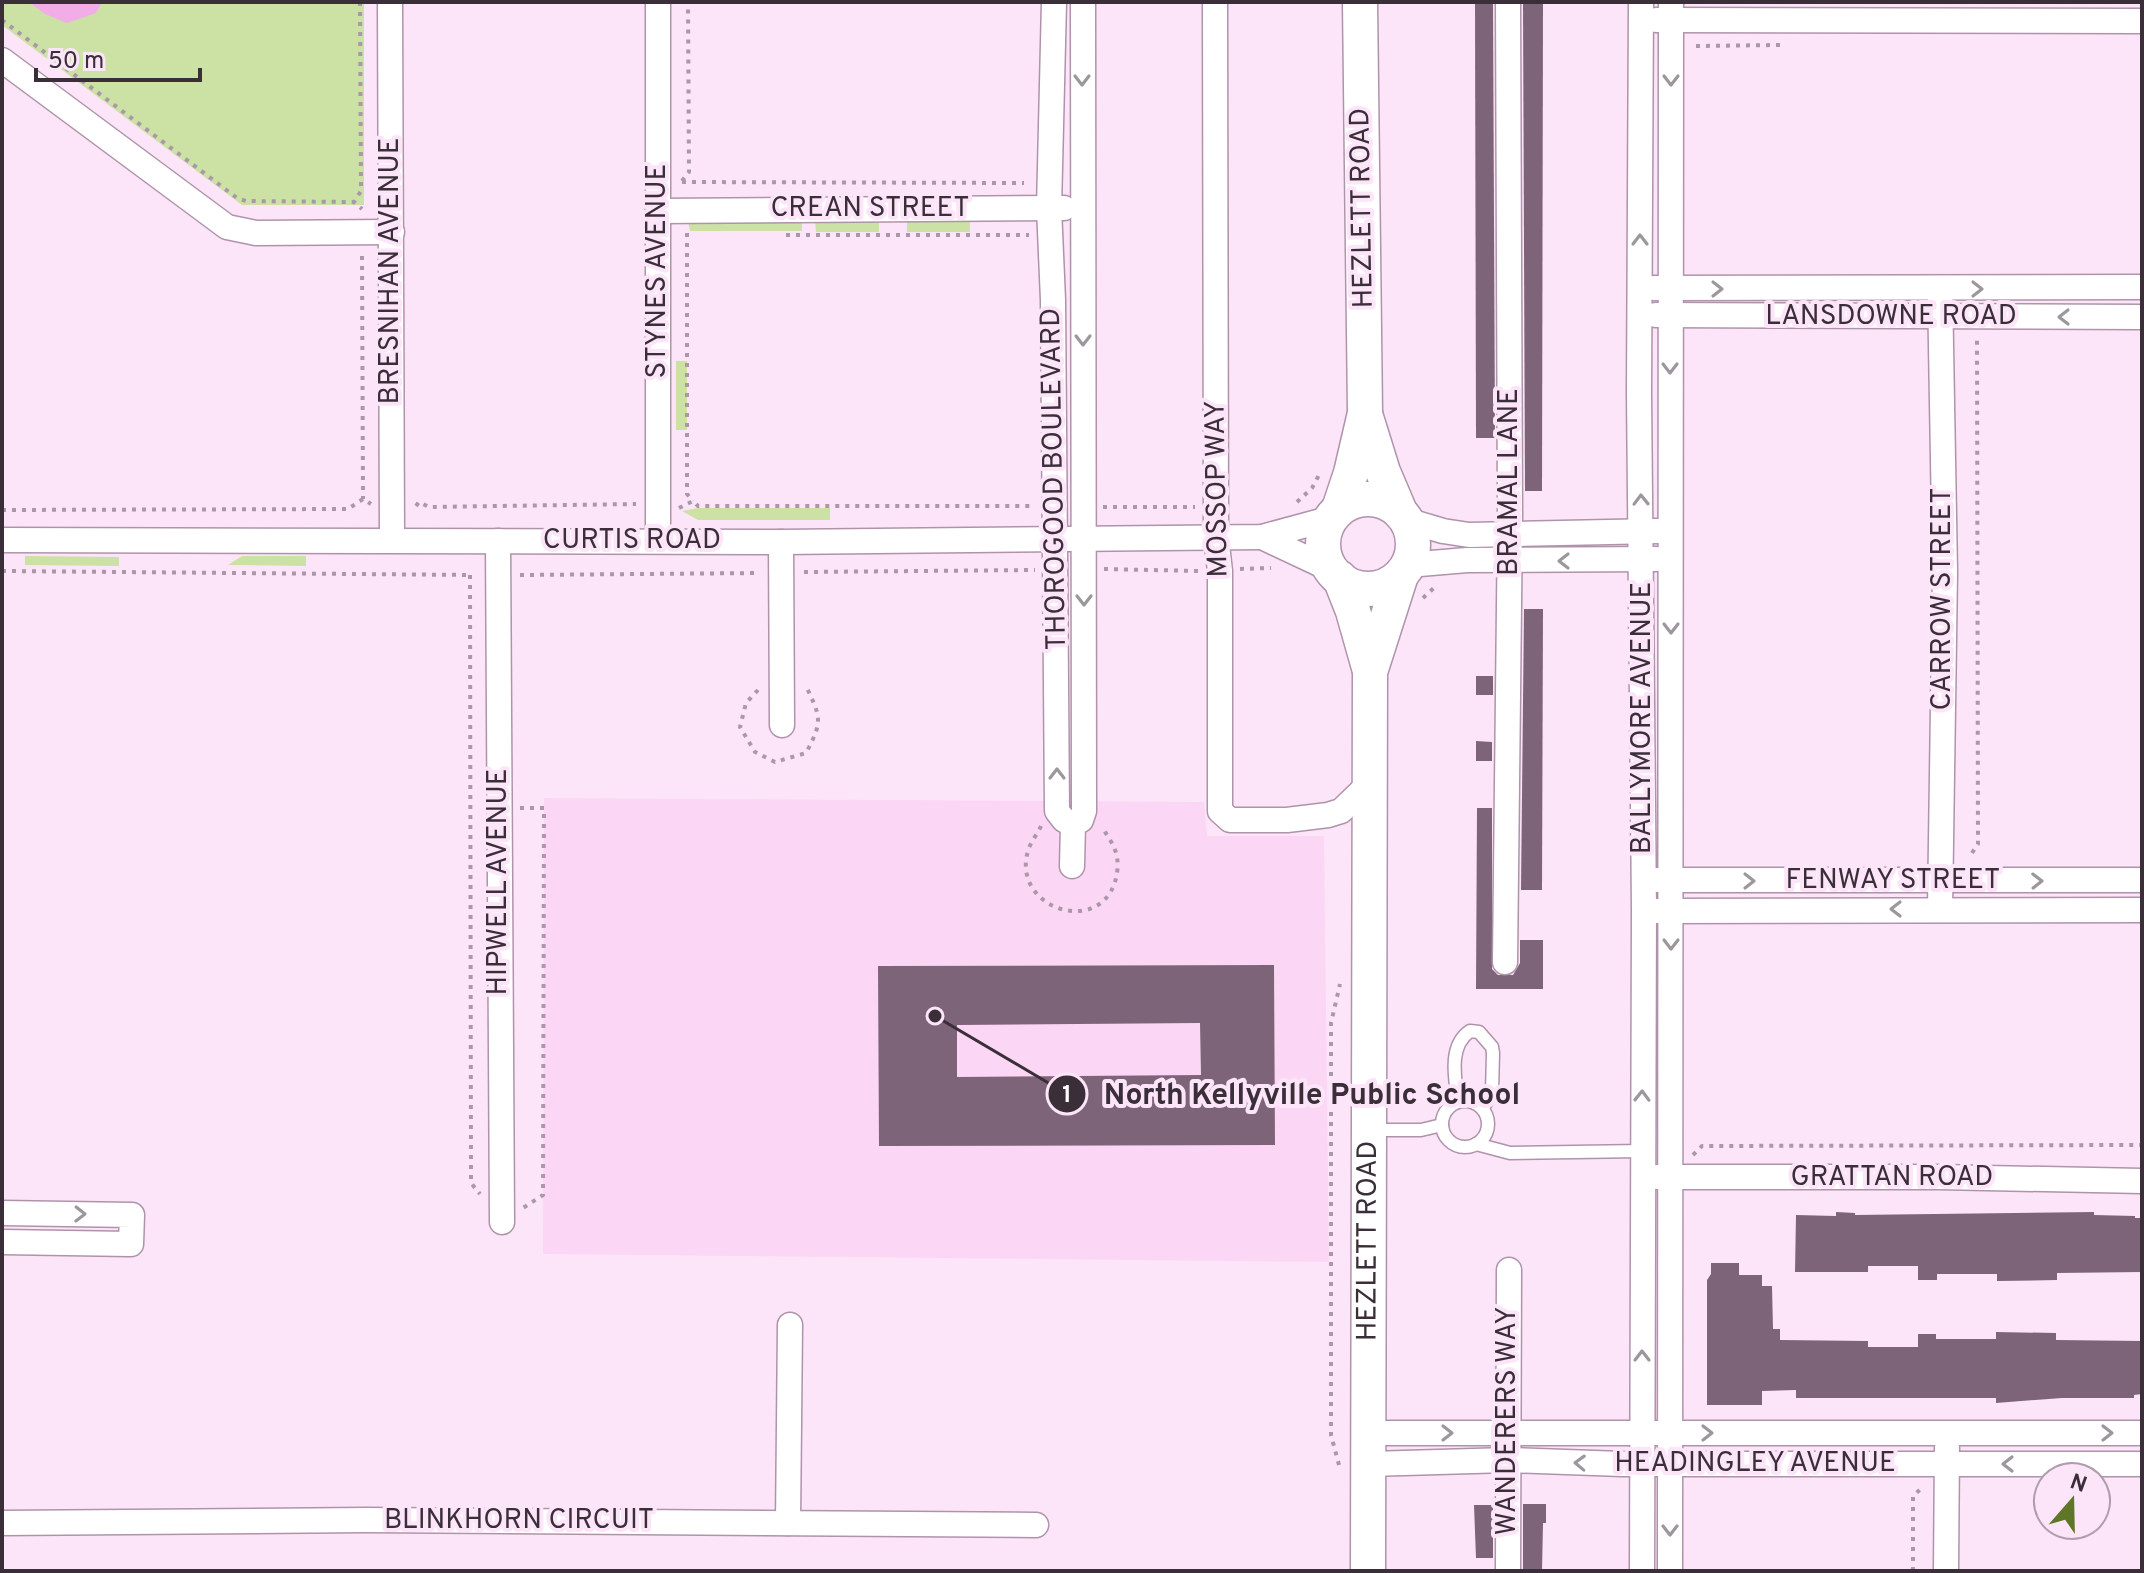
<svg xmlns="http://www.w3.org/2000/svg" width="2144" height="1573" viewBox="0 0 2144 1573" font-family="Overpass,sans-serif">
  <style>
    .built { fill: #fbd7f5 }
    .green { fill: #cce1a4 }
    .water { fill: #f2ace8 }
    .building { fill: #7e6479; fill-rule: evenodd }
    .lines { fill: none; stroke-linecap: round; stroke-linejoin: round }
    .service-casing { stroke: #af93aa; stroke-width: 15 }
    .minor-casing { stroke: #af93aa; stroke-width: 27 }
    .secondary-casing { stroke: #af93aa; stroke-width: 37 }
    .path { stroke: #aa97a7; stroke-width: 4; stroke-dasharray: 4 6; stroke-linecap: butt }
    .service { stroke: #fff; stroke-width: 12 }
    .minor { stroke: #fff; stroke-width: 24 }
    .secondary { stroke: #fff; stroke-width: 34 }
    .oneway { stroke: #9c979c }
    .labels { text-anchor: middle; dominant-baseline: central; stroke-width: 8; stroke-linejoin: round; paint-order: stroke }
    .street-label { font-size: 28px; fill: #3a2f39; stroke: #fde5f9 }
    .leader { fill: none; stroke: #3a2f39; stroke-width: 3 }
    .callout-dot { fill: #3a2f39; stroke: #fde5f9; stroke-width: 3 }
    .mark-label { font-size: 24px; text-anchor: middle; font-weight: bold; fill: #fff }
    .callout-label { font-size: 30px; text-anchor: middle; font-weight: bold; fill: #3a2f39; stroke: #fde5f9; stroke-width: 8; stroke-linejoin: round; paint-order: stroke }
  </style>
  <rect width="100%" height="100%" fill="#fde5f9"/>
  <polygon class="built" points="544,798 1204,802 1207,836 1324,836 1329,1262 543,1254"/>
  <g class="green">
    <polygon points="2,2 364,2 364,205 242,205 2,25"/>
    <polygon points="802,220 802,231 690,231 688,222"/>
    <polygon points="815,220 879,220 879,232 816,232"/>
    <rect x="907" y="220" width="63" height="12"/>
    <rect x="676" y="361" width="11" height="69"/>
    <polygon points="698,508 830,508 830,520 698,520 682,511"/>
    <polygon points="25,556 119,557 119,566 25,565"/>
    <polygon points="242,556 306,556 306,566 228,565"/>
  </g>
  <polygon class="water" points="29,2 102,2 96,13 67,23 45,14"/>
  <g class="building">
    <polygon points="1475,2 1493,2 1495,438 1476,438"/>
    <polygon points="1523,2 1543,2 1542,491 1525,491"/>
    <polygon points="1524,609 1543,609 1542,890 1521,890"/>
    <rect x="1476" y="676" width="17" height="19"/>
    <polygon points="1476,741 1492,742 1492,761 1476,761"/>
    <polygon points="1477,808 1492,808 1492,969 1498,975 1513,975 1520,963 1520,940 1543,940 1543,989 1476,989"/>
    <path d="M1274,965l1,180 -396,1 -1,-180zM1200,1023l1,52 -244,2v-52z"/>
    <polygon points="1836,1212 1855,1213 1855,1215 2094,1212 2094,1215 2135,1216 2135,1218 2142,1218 2142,1272 2057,1273 2057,1280 1997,1281 1997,1274 1937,1274 1937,1280 1918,1280 1918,1266 1868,1266 1868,1272 1795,1272 1796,1215 1836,1216"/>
    <polygon points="1711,1263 1739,1263 1739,1275 1762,1275 1762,1286 1772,1286 1773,1329 1780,1329 1780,1340 1868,1341 1868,1347 1918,1347 1918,1334 1936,1334 1936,1339 1996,1339 1996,1332 2056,1333 2056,1340 2142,1341 2142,1394 2134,1395 2134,1398 2062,1398 1996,1403 1996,1398 1796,1398 1796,1390 1762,1391 1762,1405 1707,1405 1707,1280 1711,1274"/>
    <polygon points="1523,1504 1546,1504 1546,1523 1543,1523 1542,1571 1523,1571"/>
    <polygon points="1474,1505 1493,1505 1493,1558 1476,1558"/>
  </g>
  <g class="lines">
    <g class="service-casing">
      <g id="service">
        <circle cx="1465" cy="1124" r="23"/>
        <path d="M1458,1101c-3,-23 -10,-55 12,-70l9,1 13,15 1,6 -1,39 -9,16"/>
        <polyline points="1369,1130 1421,1130 1442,1125"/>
        <polyline points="1476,1144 1510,1153 1642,1151"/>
      </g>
    </g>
    <g class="minor-casing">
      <g id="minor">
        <polyline points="390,2 392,540"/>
        <polyline points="658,2 658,540"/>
        <polyline points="1054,2 1049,208 1053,300 1057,811 1064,820 1073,824 1081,820 1084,811 1083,2"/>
        <polyline points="1215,2 1216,537 1220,571 1220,811 1230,820 1287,820 1328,815 1341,811 1369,784"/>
        <polyline points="1641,2 1639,393 1644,910 1642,1571"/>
        <polyline points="1656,20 2142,21"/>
        <polyline points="2,60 227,227 256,233 392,232"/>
        <polyline points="658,211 1064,208"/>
        <polyline points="1654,288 2142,287"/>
        <polyline points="1940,289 1945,572 1940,909"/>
        <polyline points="1656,315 2142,317"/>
        <polyline points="1406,520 1443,531 1469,535 1658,531"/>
        <polyline points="1262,537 1332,570"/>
        <polyline points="2,540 781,542 1262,537 1332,518"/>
        <polyline points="498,541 502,1222"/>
        <polyline points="781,542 782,725"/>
        <polyline points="1408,565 1467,560 1656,559"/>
        <polyline points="1072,866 1073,824"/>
        <polyline points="1658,880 2142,880"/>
        <polyline points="1656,911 2142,910"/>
        <polyline points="1505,962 1510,516 1508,2"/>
        <polyline points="1657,1177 1938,1177 2142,1181"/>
        <polyline points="2,1213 132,1215 131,1244 2,1242"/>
        <polyline points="1369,1433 2142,1433"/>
        <polyline points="1369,1464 1508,1460 1622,1464 2142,1464"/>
        <polyline points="2,1523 366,1520 1036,1525"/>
        <polyline points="788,1523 790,1325"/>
        <polyline points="1508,1571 1509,1270"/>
        <polyline points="1670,1571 1671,2"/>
        <polyline points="1946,1571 1947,1448"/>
      </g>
    </g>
    <g class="secondary-casing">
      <g id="secondary">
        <polyline points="1365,414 1383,472 1400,512"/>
        <circle cx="1368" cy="544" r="45"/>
        <polyline points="1339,509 1351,473 1365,413 1360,2"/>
        <polyline points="1340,578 1353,611 1370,671"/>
        <path id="s1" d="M1368,1571l2,-899 31,-97"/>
      </g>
    </g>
    <g class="path">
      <polyline points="360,2 361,191 354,202 362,209"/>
      <polyline points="2,20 237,198 246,201 354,202"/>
      <polyline points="1696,46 1780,45"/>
      <polyline points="682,181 689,172 688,2"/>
      <polyline points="682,182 1024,183"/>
      <polyline points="687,233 687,494 693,501"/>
      <polyline points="786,235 1029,235"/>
      <polyline points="362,256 363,499"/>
      <polyline points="1297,502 1312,488 1319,475"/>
      <polyline points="416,506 419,502 429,507 636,504"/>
      <polyline points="1103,507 1195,507"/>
      <polyline points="679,508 693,501 698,506 1035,506"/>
      <polyline points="2,510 348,509 363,499 371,504"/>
      <polyline points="1104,569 1199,571"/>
      <polyline points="1240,569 1271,568"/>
      <polyline points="2,571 471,575"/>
      <polyline points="804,572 1035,570"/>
      <polyline points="470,575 471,1183 480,1194"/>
      <polyline points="520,575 759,573"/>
      <polyline points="1423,598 1437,585"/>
      <path d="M758,690l-12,13 -6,24 15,25 20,10 31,-9c17,-32 15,-35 0,-67"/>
      <polyline points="520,808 544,808 543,1195 523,1208"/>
      <path d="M1041,826c-3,7 -9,14 -12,22 -21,58 68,90 86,34 3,-10 4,-22 0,-32 -2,-7 -8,-14 -12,-22"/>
      <polyline points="1972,853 1978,844 1977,337"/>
      <polyline points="1693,1155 1702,1146 2142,1145"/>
      <polyline points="1339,1465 1331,1435 1331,1023 1340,984"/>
      <polyline points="1913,1571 1913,1496 1924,1486"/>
    </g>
    <use href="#service" class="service"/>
    <use href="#minor" class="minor"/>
    <use href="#secondary" class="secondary"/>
  </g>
  <defs><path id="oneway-chevron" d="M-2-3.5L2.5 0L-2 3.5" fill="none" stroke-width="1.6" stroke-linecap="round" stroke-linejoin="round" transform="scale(2)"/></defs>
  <g class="oneway">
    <use href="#oneway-chevron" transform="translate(1082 80) rotate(90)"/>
    <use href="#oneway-chevron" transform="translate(1671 80) rotate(90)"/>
    <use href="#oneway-chevron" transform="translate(1640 240) rotate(-90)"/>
    <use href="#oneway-chevron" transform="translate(1717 289)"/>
    <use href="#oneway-chevron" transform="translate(1977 289)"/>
    <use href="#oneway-chevron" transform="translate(2064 317) rotate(180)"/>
    <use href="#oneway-chevron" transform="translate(1083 340) rotate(90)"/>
    <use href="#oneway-chevron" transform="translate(1670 368) rotate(90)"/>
    <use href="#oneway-chevron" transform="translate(1641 500) rotate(-91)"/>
    <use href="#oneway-chevron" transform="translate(1564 561) rotate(180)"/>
    <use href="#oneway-chevron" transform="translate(1084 600) rotate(90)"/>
    <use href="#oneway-chevron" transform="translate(1671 628) rotate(90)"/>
    <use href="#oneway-chevron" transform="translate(1057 774) rotate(-90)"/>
    <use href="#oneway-chevron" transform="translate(1749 881)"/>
    <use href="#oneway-chevron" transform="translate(2037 881) rotate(-1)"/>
    <use href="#oneway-chevron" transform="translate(1896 909) rotate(180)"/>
    <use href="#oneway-chevron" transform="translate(1671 944) rotate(90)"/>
    <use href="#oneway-chevron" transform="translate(1642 1096) rotate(-89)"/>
    <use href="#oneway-chevron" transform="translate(80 1214) rotate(1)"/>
    <use href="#oneway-chevron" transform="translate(1642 1356) rotate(-90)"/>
    <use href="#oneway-chevron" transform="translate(1447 1433)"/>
    <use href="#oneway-chevron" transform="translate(1707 1433)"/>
    <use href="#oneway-chevron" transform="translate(2107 1433)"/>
    <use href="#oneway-chevron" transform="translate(1580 1463) rotate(-178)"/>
    <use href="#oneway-chevron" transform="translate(2008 1464) rotate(180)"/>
    <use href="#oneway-chevron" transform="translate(1670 1530) rotate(90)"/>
  </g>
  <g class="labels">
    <g class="street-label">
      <text transform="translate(1363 208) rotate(-91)">HEZLETT ROAD</text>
      <text x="870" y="209">CREAN STREET</text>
      <text transform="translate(391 271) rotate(-90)">BRESNIHAN AVENUE</text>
      <text transform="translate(658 271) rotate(-90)">STYNES AVENUE</text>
      <text x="1891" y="317">LANSDOWNE ROAD</text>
      <text transform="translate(1055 479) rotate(-91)">THOROGOOD BOULEVARD</text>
      <text transform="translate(1510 482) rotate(-90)">BRAMAL LANE</text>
      <text transform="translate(1218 489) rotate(-91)">MOSSOP WAY</text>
      <text x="632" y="541">CURTIS ROAD</text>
      <text transform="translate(1943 599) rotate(-90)">CARROW STREET</text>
      <text transform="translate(1643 718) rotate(-90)">BALLYMORE AVENUE</text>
      <text x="1893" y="881">FENWAY STREET</text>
      <text transform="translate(499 882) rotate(-90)">HIPWELL AVENUE</text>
      <text x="1892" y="1178">GRATTAN ROAD</text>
      <text stroke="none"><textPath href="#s1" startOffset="330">HEZLETT ROAD</textPath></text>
      <text transform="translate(1508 1421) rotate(-90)">WANDERERS WAY</text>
      <text x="1755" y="1464">HEADINGLEY AVENUE</text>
      <text x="519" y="1521">BLINKHORN CIRCUIT</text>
    </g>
  </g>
  <path class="leader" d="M935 1016L1067 1094"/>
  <g class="callout-dot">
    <circle cx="935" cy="1016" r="8"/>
    <circle cx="1067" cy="1094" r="20"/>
  </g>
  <g class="mark-label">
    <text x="1067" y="1102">1</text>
  </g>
  <g class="callout-label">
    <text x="1312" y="1104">North Kellyville Public School</text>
  </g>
  <rect width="2144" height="1573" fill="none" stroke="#3a2f39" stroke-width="8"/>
  <g transform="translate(2072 1501) rotate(20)"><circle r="38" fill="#fde5f9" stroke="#af9cac" stroke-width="2"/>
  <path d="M0-6L14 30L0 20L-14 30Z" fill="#5f7627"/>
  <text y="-12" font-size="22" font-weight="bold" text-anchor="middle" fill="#3a2f39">N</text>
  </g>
  <path d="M36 68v12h164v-12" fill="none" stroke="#3a2f39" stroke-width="4"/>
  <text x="48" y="68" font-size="24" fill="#3a2f39" stroke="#fde5f9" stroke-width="6" paint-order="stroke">50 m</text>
</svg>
